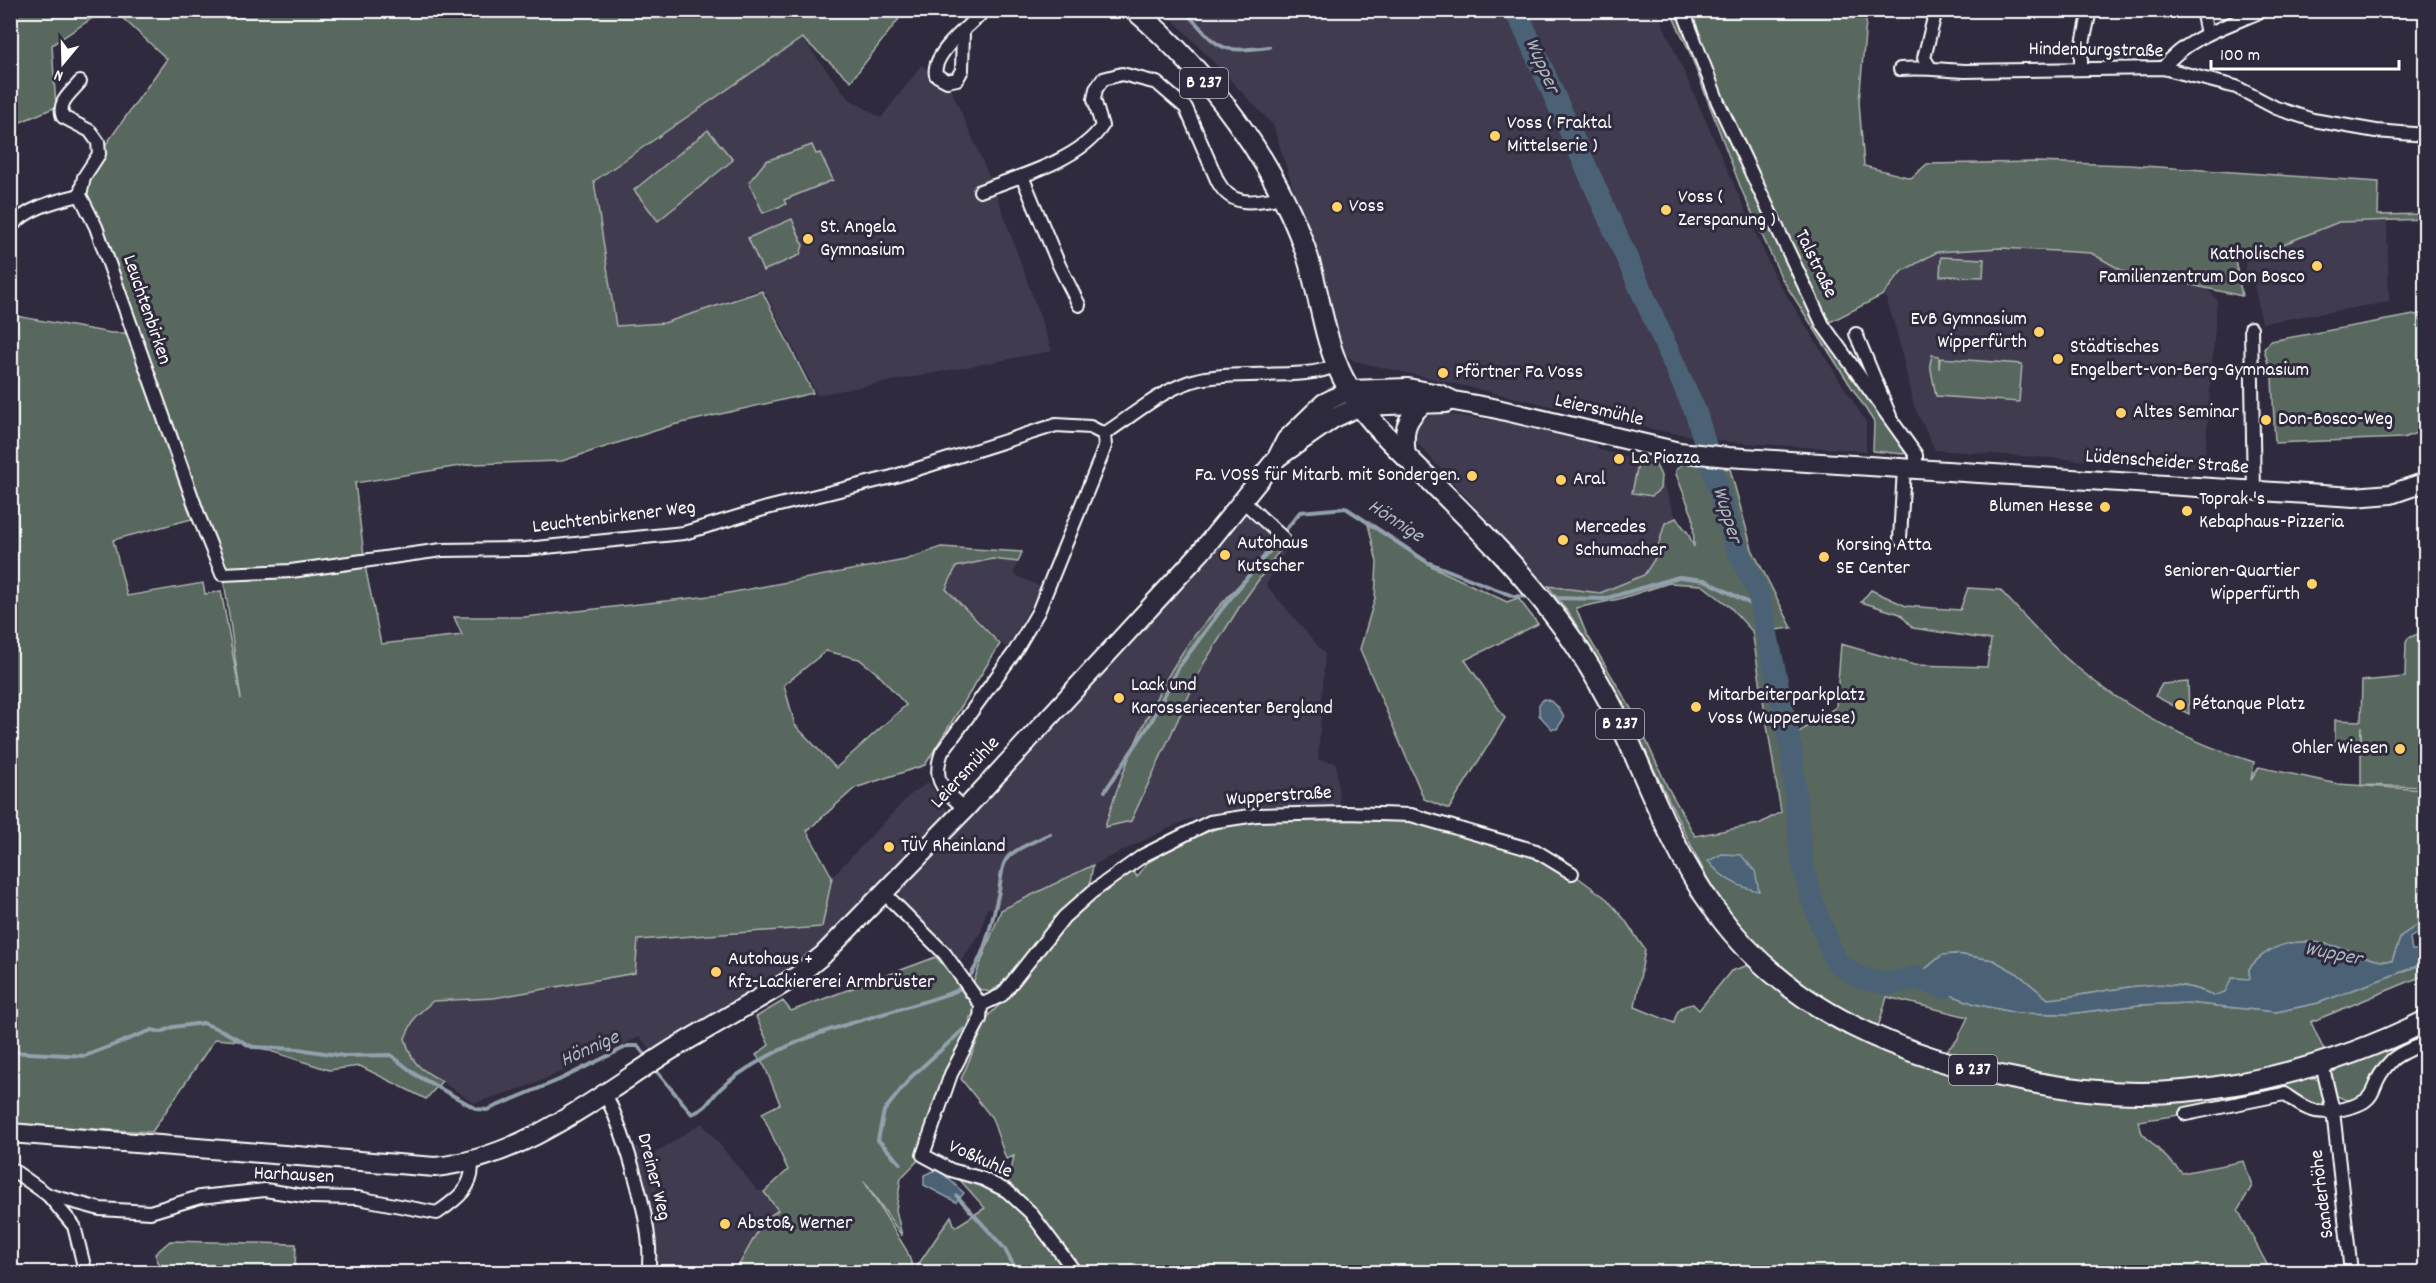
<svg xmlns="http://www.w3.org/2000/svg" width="2436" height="1283" viewBox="0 0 2436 1283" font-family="Dekko,sans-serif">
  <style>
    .built { fill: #413b50 }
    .green { fill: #59675e; stroke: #acb3ae; stroke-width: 1.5; fill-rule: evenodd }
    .water { fill: #4b6276; stroke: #93a1ad; stroke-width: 1.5 }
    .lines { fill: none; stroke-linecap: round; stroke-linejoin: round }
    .stream { stroke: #93a1ad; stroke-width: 4 }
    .river { stroke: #4b6276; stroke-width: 22 }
    .street-casing { stroke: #fff; stroke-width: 16 }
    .secondary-casing { stroke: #fff; stroke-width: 22 }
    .primary-casing { stroke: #fff; stroke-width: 24 }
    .street { stroke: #2f2a3d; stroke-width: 12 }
    .secondary { stroke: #2f2a3d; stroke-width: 18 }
    .primary { stroke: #2f2a3d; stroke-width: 20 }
    .poi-dot { fill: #ffd166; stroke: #2f2a3d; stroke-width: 2 }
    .labels { text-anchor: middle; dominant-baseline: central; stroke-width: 6; stroke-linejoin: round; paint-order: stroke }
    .shield { fill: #2f2a3d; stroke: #c1bfc5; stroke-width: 1.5 }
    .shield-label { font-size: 18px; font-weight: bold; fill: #fff }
    .street-label { font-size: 20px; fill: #fff; stroke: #2f2a3d }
    .poi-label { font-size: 20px; fill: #fff; stroke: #2f2a3d; text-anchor: start }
    .water-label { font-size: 21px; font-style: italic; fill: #aeb8c1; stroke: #2f2a3d }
  </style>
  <rect width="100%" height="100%" fill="#2f2a3d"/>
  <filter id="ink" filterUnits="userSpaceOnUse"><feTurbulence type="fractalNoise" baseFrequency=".0167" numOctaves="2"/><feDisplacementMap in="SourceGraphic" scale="12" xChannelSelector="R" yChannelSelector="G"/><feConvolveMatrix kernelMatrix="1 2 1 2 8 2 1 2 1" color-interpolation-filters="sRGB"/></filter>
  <g filter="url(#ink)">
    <g class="built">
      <polygon points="1165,11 1657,11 1775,277 1866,422 1866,451 1728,442 1661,431 1354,361 1346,355 1273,125"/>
      <polygon points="802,38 848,98 881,118 922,65 951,89 995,190 1052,351 817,395 763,288 664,323 617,327 594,181"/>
      <polygon points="2387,220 2389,302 2262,323 2253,280 2246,274 2245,257 2339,222"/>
      <polygon points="2041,242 2196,275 2217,300 2204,469 1935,450 1914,406 1897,333 1877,270 1895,245"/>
      <polygon points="1438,413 1506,422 1544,421 1589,432 1599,450 1655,463 1676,518 1665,523 1654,560 1644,575 1601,593 1548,586 1415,441 1417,420"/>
      <polygon points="1247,513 1286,550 1266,585 1325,654 1318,760 1336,763 1340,805 1242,808 1184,821 1001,910 987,908 981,932 959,964 902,904 899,891 1123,654"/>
      <polygon points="992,559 1018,562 1013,574 1041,587 1007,648 946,589 956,567"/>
      <polygon points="928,782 948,811 824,944 787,974 653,1052 640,1037 531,1085 475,1103 426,1072 411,1060 405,1038 415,1017 433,1001 462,1001 637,940 822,927 832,877 909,796"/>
      <polygon points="702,1123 757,1190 764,1192 778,1210 764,1220 739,1262 704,1271 648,1272 650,1261 624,1139 652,1155"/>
    </g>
    <g class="green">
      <polygon points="11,10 103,11 52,45 56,107 11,126"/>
      <polygon points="115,11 905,11 851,81 802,38 594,181 616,326 664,323 762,291 813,393 673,425 562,461 472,464 355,483 364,555 244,572 227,567 217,553 86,196 99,154 167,59"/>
      <polygon points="1670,11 1867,11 1859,102 1864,166 1911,178 1927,164 2035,162 2129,165 2379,182 2378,215 2425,214 2425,219 2339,222 2256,255 2235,259 2242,296 2160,278 2130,275 2091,253 2000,248 1937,252 1901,272 1883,295 1820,327 1905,449 1904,454 1873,451 1874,422 1782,279 1742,191 1688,48"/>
      <polygon points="708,130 733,160 658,221 634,190"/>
      <polygon points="812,145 816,154 820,153 833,180 784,200 786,204 763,213 749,182 766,161"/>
      <polygon points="792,219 803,245 800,255 763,271 748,238"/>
      <polygon points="1941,257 1984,259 1983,277 1940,276"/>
      <polygon points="2425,313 2425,430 2403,438 2275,443 2272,378 2264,349 2271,341"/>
      <path d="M10,315l101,18h22l66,184 -86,23 14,56 76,-13 2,11 16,-3 20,108 -17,-119 141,-14 16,78 81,-9 -8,-18h71l193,-22 187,-35 36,-13 81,5 -4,10 -26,-3 -36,8 -10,22 54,55 -75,121 -70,23 -48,43 25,46 -10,50 -184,13 -3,33 -141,25 -61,3 -18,16 -10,21c7,26 14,31 37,43l-16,18 -66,-33 -31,4 -90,-29 -24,-2 -63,93 -141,-7zM826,651l33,8 19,15 28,31 -70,63 -41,-43 -11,-40z"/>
      <polygon points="1932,355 1939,356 1939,369 1940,358 2022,364 2019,402 1936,396 1930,364"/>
      <polygon points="1639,459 1655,463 1661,476 1660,489 1652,496 1632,493"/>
      <path d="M1683,463l47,6 22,80 40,79 -26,3 24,107 46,-31 5,-63 73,21 73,2 4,-27 -78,-12 -13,-14 -39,-12 10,-12 35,16 54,4 8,-22 32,2c24,25 47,53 74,75 52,44 116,78 180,97l-3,18 8,-13 79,17 87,6v130l-24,16 -9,25c-15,2 -26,-5 -41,-10 -37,-13 -76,-16 -102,18l1,10 -16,-1 -9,14 -11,4c-47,-26 -115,0 -166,3l-30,-25 -25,-14 -37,-6 -14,1 -26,22 3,6 56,21 42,9 51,1 71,-9 49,-2 88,9 42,-9 107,-40v12l-114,47 15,33c-139,44 -244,36 -383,-1l14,-14 11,-23 -81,-20 -14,47c97,38 207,64 312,54 42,-4 84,-13 125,-23l9,6 7,21 -3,6 -14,-2 -23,-16 -100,24 -48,7 4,12 40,40 62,-12 8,25 -14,24 33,62h-1536l29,-52 14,-10 -14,-18 24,-22 -26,-57 18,-9 -15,-37 -9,-12 13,-10 -13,-28 27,-16 8,10 145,-54 18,21 12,20 10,-3 13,13 -19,9 -1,12 -22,43 4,2 -28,81 -22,23 -5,32 6,26 -38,-55 43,70 7,20 37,-55 4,11 30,-19 -34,-38 32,9 24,12 7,-35 -8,3 -14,-41 -31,-39 28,-64 19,-18 38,-52 48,-49 39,-26 4,7 10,-14 43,-25 66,-23 90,-2 65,2 125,36 36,22 35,26 18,21 20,30 -10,57 39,16c3,-13 5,-17 19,-19l6,6 32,-39 21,-7 10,-9 -30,-33 -23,-32 2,-4 -98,-200 -43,-71 -22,-29 52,7 44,-18 10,-15 11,-37 11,-5 12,15 6,14 -1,-30 -17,-43v-4zM1669,583l33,2 27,21 23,25 29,181 -22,12 -64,12 -28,-50 -34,-74 -47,-79 -10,-25 43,-9z"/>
      <polygon points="1368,524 1433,567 1507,602 1518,598 1538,624 1465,660 1505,718 1449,809 1424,799 1360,649 1375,598 1377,562"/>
      <path d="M1285,543l-43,60 -38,60 -73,158 -26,6c17,-59 55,-150 94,-197 24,-30 51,-56 77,-84z"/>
      <polygon points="2425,631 2425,787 2361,785 2361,726 2360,745 2335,744 2335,720 2361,721 2362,681 2405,677 2406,643 2408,638"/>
      <polygon points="2188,682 2189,714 2155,696 2162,684"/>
      <polygon points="1093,865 1089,889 1040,938 1001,985 990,992 981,990 973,983 1001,910"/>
      <polygon points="2389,1046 2392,1050 2390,1057 2362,1099 2346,1100 2335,1095 2331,1067"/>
      <polygon points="170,1241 296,1244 295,1272 162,1272 155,1254"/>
    </g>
    <g class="water">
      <path d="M1544,699c11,2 16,10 20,19l-7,11h-5l-13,-14v-11z"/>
      <path d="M1722,854l19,1 14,16 4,20c-22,-4 -37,-13 -51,-30z"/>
      <path d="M2425,920v8l-15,10 2,12h13v13l-107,40 -42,9 -88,-9 -49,2 -71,9 -51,-1 -42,-9 -56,-21 -3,-6 26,-22 14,-1 37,6 25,14 30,25c53,-3 116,-29 166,-3l11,-4 7,-14 18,1 -1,-10c26,-34 64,-31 102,-18 14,5 26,12 41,10l9,-25z"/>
      <polygon points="938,1169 964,1193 956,1202 924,1185 924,1175"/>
    </g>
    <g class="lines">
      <g class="stream">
        <path d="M1184,10c36,38 31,44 85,37"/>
        <polyline points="1551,598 1604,599 1679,577 1705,580 1762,610"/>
        <polyline points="1105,791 1151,722 1178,668 1221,610 1300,512 1346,508 1427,562 1513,596 1531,597"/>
        <polyline points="10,1052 85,1056 152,1030 161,1032 173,1027 203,1023 223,1031 252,1047 298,1049 344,1056 391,1055 416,1075 477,1109 487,1110 559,1080 628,1046 638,1046 648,1059"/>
        <path d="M654,1068l38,46c17,-7 15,-12 27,-24 15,-15 38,-28 57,-38 57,-29 121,-39 180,-61 27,-20 36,-69 43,-100 2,-11 2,-27 10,-35 11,-10 29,-16 41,-22"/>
        <polyline points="900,1163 878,1140 884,1111 911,1077 964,1029"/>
        <polyline points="957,1196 1005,1249 1017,1272"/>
      </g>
      <polyline class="river" points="1512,10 1520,19 1696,413 1735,545 1758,592 1791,747 1802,862 1812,901 1833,955 1838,964 1860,978 1889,984 1916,977 1944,988"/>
      <g class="street-casing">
        <g id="street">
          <polyline points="1683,10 1718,102 1823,325 1916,455 1916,469"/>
          <polyline points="2202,10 2207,34"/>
          <path d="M963,31l-1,39 -5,9 -10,2 -11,-6c-5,-21 34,-50 49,-65"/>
          <polyline points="1929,66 1924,58 1936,10"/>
          <path d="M2163,68c24,-31 65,-42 101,-58"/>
          <path d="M1900,69c23,-2 42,1 65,2l198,-3 73,19 40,21 37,12 63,11 50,4"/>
          <polyline points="2081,69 2081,53 2090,10"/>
          <path d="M80,82c-9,11 -23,20 -17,35l27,14 8,11 1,12 -15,23 -4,18 16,32 103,290 23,57 69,-3 151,-21 84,-1 158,-16 83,-25 125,-31 164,-52 34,2 14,7"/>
          <polyline points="1022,176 1059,265 1079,305"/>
          <path d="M980,191c37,-14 100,-31 122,-65l-8,-27 2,-10 7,-10 19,-5 35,9 29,25 32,74c16,29 41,18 66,15"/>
          <path d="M10,228c16,-20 45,-27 70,-33"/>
          <polyline points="2251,328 2254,492"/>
          <polyline points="1856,334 1890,416"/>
          <path d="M1104,434c30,-19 60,-47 96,-55 39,-9 107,2 137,-14"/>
          <polyline points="1243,501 1283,538"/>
          <polyline points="1900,539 1904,468"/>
          <path d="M965,809c-21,-20 -34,-27 -23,-57l72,-99 24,-41 63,-155 4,-11 -1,-12"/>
          <polyline points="883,892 945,954 981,1005 980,1019 951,1074 923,1155 951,1170 983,1179 1007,1191 1030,1212 1075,1272"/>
          <polyline points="981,1005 1002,995 1064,917 1092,892 1144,855 1210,822 1256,815 1346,813 1411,815 1536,851 1572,873"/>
          <path d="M2322,1064l11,47c55,-10 29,-21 59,-51 9,-8 23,-13 34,-17"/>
          <path d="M605,1093c19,40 51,136 43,179"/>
          <path d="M2186,1114l98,-20c16,11 28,21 49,17l18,161"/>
          <path d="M10,1168l38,27 52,14 50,3 50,-15 65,-7 45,7 48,1 79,15c19,-13 39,-27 34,-52"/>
          <polyline points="48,1195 74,1226 84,1266 83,1272"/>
        </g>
      </g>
      <g class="secondary-casing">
        <g id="secondary">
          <path d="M1406,456c-3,-24 -2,-36 17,-52"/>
          <polyline points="1277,458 1334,418 1360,406 1446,403"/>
          <path d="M10,1133l425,34c89,-9 163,-71 236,-117 42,-25 84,-49 126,-74l26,-21 142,-146 236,-257 76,-94 9,-18 38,-37 26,-13 58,-2 31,6 15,7 39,7 186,44 49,5 626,40 37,-3 35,-12"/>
        </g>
      </g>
      <g class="primary-casing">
        <path id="primary" d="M1135,10c73,63 140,151 171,242 14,41 17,87 37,126 19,39 54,69 84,99 44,44 90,89 127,138 29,37 52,78 72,120 27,60 50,122 89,175 74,103 190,149 311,171 52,10 105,15 158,10 85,-8 165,-32 242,-70"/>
      </g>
      <use href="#street" class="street"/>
      <use href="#secondary" class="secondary"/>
      <use href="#primary" class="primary"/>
    </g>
  </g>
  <g class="poi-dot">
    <circle cx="1495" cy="136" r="6"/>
    <circle cx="1337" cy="207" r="6"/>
    <circle cx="1666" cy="210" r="6"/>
    <circle cx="808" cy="239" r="6"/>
    <circle cx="2317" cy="266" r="6"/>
    <circle cx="2039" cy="332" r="6"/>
    <circle cx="2058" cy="359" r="6"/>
    <circle cx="1443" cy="373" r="6"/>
    <circle cx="2121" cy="413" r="6"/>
    <circle cx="2266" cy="420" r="6"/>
    <circle cx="1619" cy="459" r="6"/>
    <circle cx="1472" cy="476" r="6"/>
    <circle cx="1561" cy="480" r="6"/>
    <circle cx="2105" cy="507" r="6"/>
    <circle cx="2187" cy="511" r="6"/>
    <circle cx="1563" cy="540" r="6"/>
    <circle cx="1225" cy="555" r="6"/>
    <circle cx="1824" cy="557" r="6"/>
    <circle cx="2312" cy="584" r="6"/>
    <circle cx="1119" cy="698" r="6"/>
    <circle cx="2180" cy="705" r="6"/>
    <circle cx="1696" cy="707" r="6"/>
    <circle cx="2400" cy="749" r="6"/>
    <circle cx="889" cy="847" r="6"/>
    <circle cx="716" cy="972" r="6"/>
    <circle cx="725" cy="1224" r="6"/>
  </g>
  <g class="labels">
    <g class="shield">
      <rect x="1180" y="68" width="48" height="30" rx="4.5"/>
      <rect x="1596" y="709" width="48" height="30" rx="4.5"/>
      <rect x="1949" y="1055" width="48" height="30" rx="4.5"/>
    </g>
    <g class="shield-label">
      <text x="1204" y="83">B 237</text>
      <text x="1620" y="724">B 237</text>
      <text x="1973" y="1070">B 237</text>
    </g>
    <g class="street-label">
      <text transform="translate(2096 51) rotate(1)">Hindenburgstraße</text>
      <text transform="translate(1815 264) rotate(64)">Talstraße</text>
      <text transform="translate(146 310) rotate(71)">Leuchtenbirken</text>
      <text transform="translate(1599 411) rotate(13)">Leiersmühle</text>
      <text transform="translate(2167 463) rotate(4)">Lüdenscheider Straße</text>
      <text transform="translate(614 518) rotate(-7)">Leuchtenbirkener Weg</text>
      <text transform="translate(966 773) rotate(-47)">Leiersmühle</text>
      <text transform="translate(1279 797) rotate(-4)">Wupperstraße</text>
      <text transform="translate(980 1160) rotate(24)">Voßkuhle</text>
      <text transform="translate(294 1176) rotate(3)">Harhausen</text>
      <text transform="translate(653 1177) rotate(76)">Dreiner Weg</text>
      <text transform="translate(2323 1194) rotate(-97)">Sanderhöhe</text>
    </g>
    <g class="poi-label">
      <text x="1507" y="124">Voss ( Fraktal<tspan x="1507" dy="23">Mittelserie )</tspan></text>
      <text x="1678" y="198">Voss (<tspan x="1678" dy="23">Zerspanung )</tspan></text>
      <text x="1349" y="207">Voss</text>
      <text x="820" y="228">St. Angela<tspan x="820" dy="23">Gymnasium</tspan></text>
      <text x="2305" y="255" text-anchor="end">Katholisches<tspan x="2305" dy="23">Familienzentrum Don Bosco</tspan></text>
      <text x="2027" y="320" text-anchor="end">EvB Gymnasium<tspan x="2027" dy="23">Wipperfürth</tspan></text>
      <text x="2070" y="348">Städtisches<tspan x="2070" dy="23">Engelbert-von-Berg-Gymnasium</tspan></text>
      <text x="1455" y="373">Pförtner Fa Voss</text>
      <text x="2133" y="413">Altes Seminar</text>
      <text x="2278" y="420">Don-Bosco-Weg</text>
      <text x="1631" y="459">La Piazza</text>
      <text x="1460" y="476" text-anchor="end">Fa. VOSS für Mitarb. mit Sondergen.</text>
      <text x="1573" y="480">Aral</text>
      <text x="2199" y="500">Toprak 's<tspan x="2199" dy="23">Kebaphaus-Pizzeria</tspan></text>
      <text x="2093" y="507" text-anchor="end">Blumen Hesse</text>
      <text x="1575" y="528">Mercedes<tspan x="1575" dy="23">Schumacher</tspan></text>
      <text x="1237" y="544">Autohaus<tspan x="1237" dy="23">Kutscher</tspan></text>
      <text x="1836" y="546">Korsing Atta<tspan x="1836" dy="23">SE Center</tspan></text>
      <text x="2300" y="572" text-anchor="end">Senioren-Quartier<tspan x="2300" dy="23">Wipperfürth</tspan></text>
      <text x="1131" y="686">Lack und<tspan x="1131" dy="23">Karosseriecenter Bergland</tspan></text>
      <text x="1708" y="696">Mitarbeiterparkplatz<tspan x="1708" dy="23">Voss (Wupperwiese)</tspan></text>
      <text x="2192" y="705">Pétanque Platz</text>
      <text x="2388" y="749" text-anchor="end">Ohler Wiesen</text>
      <text x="901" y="847">TÜV Rheinland</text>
      <text x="728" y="960">Autohaus +<tspan x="728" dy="23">Kfz-Lackiererei Armbrüster</tspan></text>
      <text x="737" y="1224">Abstoß, Werner</text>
    </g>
    <g class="water-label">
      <text transform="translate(1541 66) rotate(66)">Wupper</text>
      <text transform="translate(1726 515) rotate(73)">Wupper</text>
      <text transform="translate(1395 522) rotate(33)">Hönnige</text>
      <text transform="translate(2333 955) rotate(11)">Wupper</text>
      <text transform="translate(590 1050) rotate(-24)">Hönnige</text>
    </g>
  </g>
  <rect width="2436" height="1283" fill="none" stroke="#2f2a3d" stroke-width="36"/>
  <rect x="18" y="18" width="2400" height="1247" fill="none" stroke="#fff" stroke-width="2" filter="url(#ink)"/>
  <g transform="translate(63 63) rotate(199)" stroke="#2f2a3d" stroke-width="4.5" paint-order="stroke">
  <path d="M0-4.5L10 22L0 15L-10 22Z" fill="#ffffff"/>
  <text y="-9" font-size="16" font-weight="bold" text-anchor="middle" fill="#ffffff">N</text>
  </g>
  <path d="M2211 60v9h188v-9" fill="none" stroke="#ffffff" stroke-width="3"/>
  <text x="2220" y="60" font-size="18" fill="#ffffff" stroke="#2f2a3d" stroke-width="4.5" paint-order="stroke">100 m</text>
</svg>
